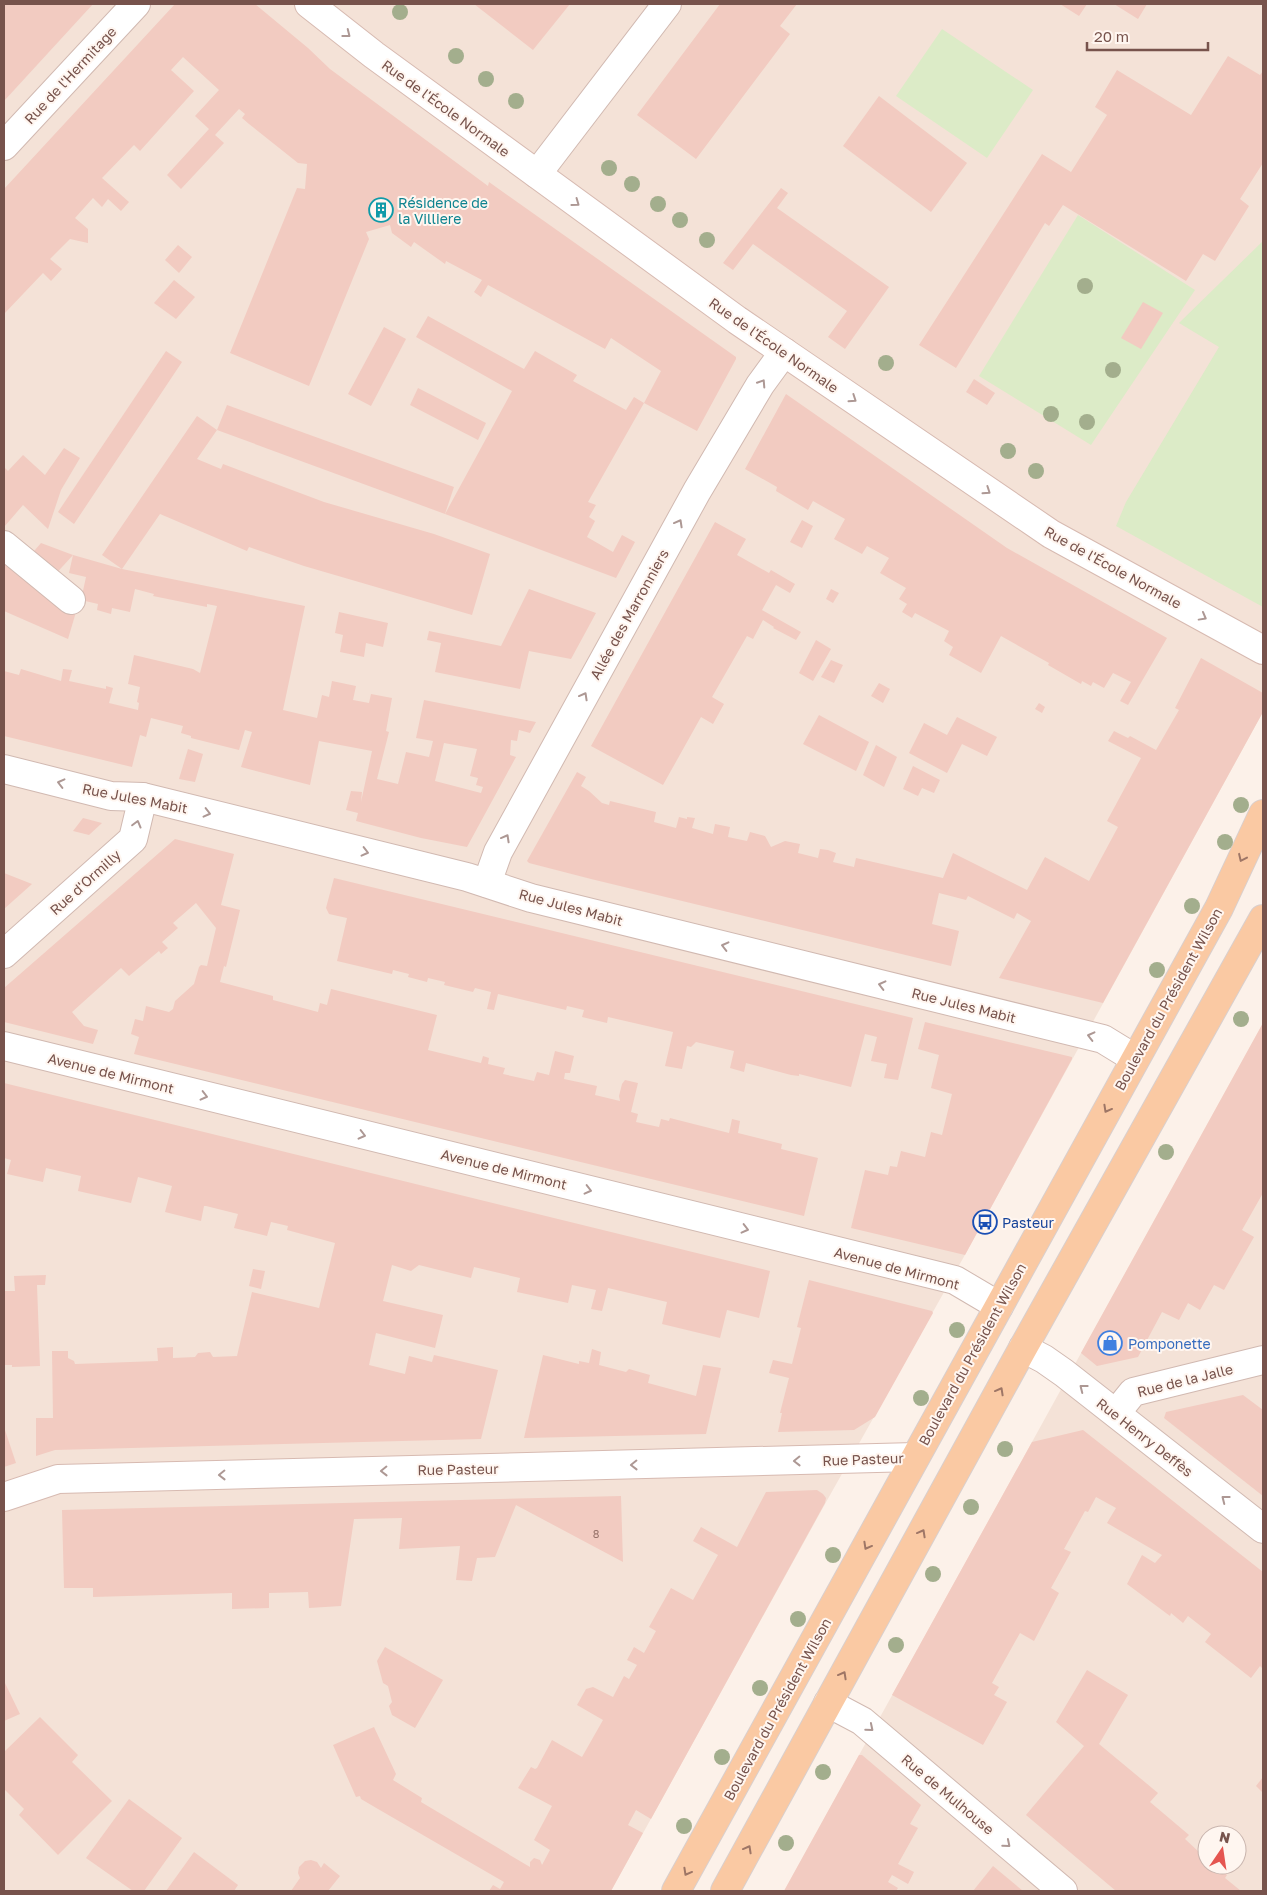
<svg xmlns="http://www.w3.org/2000/svg" width="1267" height="1895" viewBox="0 0 1267 1895" font-family="'Golos Text',sans-serif">
  <style>
    .residential { fill: #f4e2d7; fill-rule: evenodd }
    .green { fill: #dcebc7 }
    .building { fill: #f2cbc1; fill-rule: evenodd }
    .lines { fill: none; stroke-linecap: round; stroke-linejoin: round }
    .street-casing { stroke: #d1b9b1; stroke-width: 30 }
    .secondary-casing { stroke: #d7bab1; stroke-width: 30 }
    .primary-casing { stroke: #d9cfcd; stroke-width: 30 }
    .street { stroke: #fff; stroke-width: 28 }
    .secondary { stroke: #fff; stroke-width: 28 }
    .primary { stroke: #fac9a3; stroke-width: 28 }
    .tree { fill: #a3ae8d }
    .oneway { stroke: #ad9894 }
    .oneway2 { stroke: #9e7666 }
    .labels { text-anchor: middle; dominant-baseline: central; stroke-width: 4; stroke-linejoin: round; paint-order: stroke }
    .number-label { font-size: 11px; fill: #967169 }
    .street-label { font-size: 14px; fill: #77534c; stroke: #fff6f0 }
    .culture-label { font-size: 14px; fill: #0d838f; stroke: #fff6f0; text-anchor: start }
    .transit-label { font-size: 14px; fill: #164399; stroke: #fff6f0; text-anchor: start }
    .shop-label { font-size: 14px; fill: #366cbe; stroke: #fff6f0; text-anchor: start }
  </style>
  <rect width="100%" height="100%" fill="#fcf1e9"/>
  <g class="residential">
    <polygon points="4,4 1263,4 1263,712 966,1253 825,1504 611,1891 4,1891"/>
    <path d="M1263,1023v868h-479l248,-449zM1207,1835h30v30h-30z"/>
  </g>
  <g class="green">
    <polygon points="942,29 1033,90 987,158 896,96"/>
    <polygon points="1078,215 1195,290 1091,445 979,376"/>
    <polygon points="1263,241 1263,607 1116,526 1126,502 1219,347 1179,323"/>
  </g>
  <g class="building">
    <polygon points="4,4 93,4 4,101"/>
    <polygon points="175,4 255,4 308,48 330,69 488,186 489,182 736,357 736,359 697,431 644,403 661,371 611,338 605,349 488,285 481,297 474,292 482,280 446,261 445,264 414,242 411,247 392,233 390,225 366,232 369,239 309,386 230,353 297,188 305,189 307,164 298,163 249,124 242,118 245,114 239,109 215,135 224,143 181,189 167,175 209,129 195,116 219,90 183,57 171,70 194,91 140,151 134,145 102,178 129,202 121,211 108,199 102,207 93,198 75,218 88,229 88,243 70,239 50,259 62,269 51,281 43,273 4,314 4,189"/>
    <polygon points="474,4 570,4 533,50"/>
    <polygon points="720,4 797,4 780,26 790,34 696,159 637,115"/>
    <polygon points="1060,4 1087,4 1079,16"/>
    <polygon points="1114,4 1147,4 1138,19"/>
    <polygon points="1228,56 1260,75 1263,71 1263,163 1240,199 1249,206 1215,261 1203,254 1186,281 1063,205 1049,226 1045,223 956,368 919,345 1042,154 1071,172 1107,115 1095,107 1117,70 1191,115"/>
    <polygon points="879,96 967,163 931,212 843,146"/>
    <polygon points="781,188 788,193 777,208 889,287 845,349 828,337 847,311 753,244 733,270 723,263"/>
    <polygon points="178,245 192,257 179,273 165,260"/>
    <polygon points="174,280 195,297 176,319 154,303"/>
    <polygon points="1143,302 1163,313 1141,349 1121,338"/>
    <polygon points="428,316 524,369 535,351 577,375 573,381 626,410 634,397 644,403 588,502 596,505 589,517 595,521 587,537 613,552 622,535 635,542 616,578 445,514 512,391 416,337"/>
    <polygon points="384,327 406,339 371,406 348,394"/>
    <polygon points="166,351 182,362 74,524 58,512"/>
    <polygon points="974,379 995,393 987,405 966,392"/>
    <polygon points="418,388 486,423 478,440 410,405"/>
    <polygon points="786,394 1007,548 1167,638 1128,705 1120,701 1131,682 1113,673 1104,688 1093,682 1091,686 1082,681 1081,684 1048,665 1049,663 1040,658 1001,636 981,673 949,655 953,647 944,641 949,631 915,613 912,618 902,612 907,604 899,599 906,588 880,573 889,558 867,546 862,554 834,539 845,519 813,501 808,510 776,491 777,487 745,469"/>
    <polygon points="227,405 454,487 445,514 217,430"/>
    <path d="M197,416l20,14 -20,29 24,10 2,-5 101,38 110,32 56,20 -18,61 -168,-49 -55,-19 -2,4 -87,-37 -38,55 183,37 -22,104 34,8 5,-23 7,2 3,-16 24,5 -3,14 16,3 2,-9 21,4 -6,33 3,1 -12,47 21,5 8,-32 23,5 4,-16 -17,-3 8,-38 112,22 -6,11 -11,-3 -2,11 -6,-1 -1,15 6,2 -49,90 -46,-9 -65,-17 2,-8 -12,-3 5,-19 11,1 -1,10 11,-51 -53,-10 -9,44 -69,-18 11,-35 -7,-2 -6,20 -48,-12v-2l-10,-3 2,-7 -32,-8 -5,19 -6,-2 -8,32 -128,-31v-65l15,4 2,-6 40,12 2,-12 9,1 -3,11 37,8v-3l7,2 -4,15 29,7 1,-7 -2,-1 3,-15 -12,-3 6,-29 59,14 7,4 17,-67 -10,-2v3l-54,-11 1,-2 -19,-5 -5,23 -18,-4 -1,6 -14,-4 1,-6 -17,-4 5,-23 -17,-4 4,-18 49,14 -20,-14zM444,743l33,6 -7,27 8,2 -2,7 7,2 -2,6 -46,-12z"/>
    <polygon points="64,448 80,458 61,490 48,529 23,505 4,527 4,467 8,471 23,455 45,475"/>
    <polygon points="802,520 813,526 802,548 790,542"/>
    <polygon points="715,522 746,539 737,555 769,573 771,570 795,584 790,593 776,585 762,610 801,632 796,640 773,628 774,627 763,620 753,639 747,636 712,697 724,704 713,724 701,717 663,785 591,746"/>
    <polygon points="41,543 73,555 52,578 29,557"/>
    <polygon points="4,558 76,612 68,639 4,611"/>
    <polygon points="529,589 596,613 571,659 529,651 520,689 435,672 441,643 427,640 429,631 501,646"/>
    <polygon points="831,589 839,593 833,603 826,599"/>
    <polygon points="339,612 388,623 383,647 366,643 364,657 340,652 343,635 335,633"/>
    <polygon points="816,640 831,649 813,681 799,673"/>
    <polygon points="1201,658 1263,693 1263,712 1103,1003 999,978 1031,921 1017,913 1014,919 968,896 966,900 939,893 932,924 959,931 951,966 591,879 529,863 527,861 577,772 586,777 581,786 589,791 602,803 609,805 610,801 656,812 654,822 676,828 679,817 687,819 687,817 695,818 692,828 713,834 715,824 730,827 728,837 747,841 750,832 765,836 771,847 785,841 800,844 798,853 818,858 820,849 828,850 836,853 833,862 854,867 856,858 943,878 953,853 1027,890 1045,857 1089,881 1118,827 1107,821 1141,758 1108,741 1114,731 1128,738 1130,736 1156,750 1179,710 1175,708"/>
    <polygon points="831,660 843,665 834,683 821,677"/>
    <polygon points="879,683 890,689 883,703 871,696"/>
    <polygon points="1039,703 1045,707 1042,713 1035,709"/>
    <polygon points="819,715 869,742 856,771 803,744"/>
    <polygon points="957,717 997,737 987,756 962,744 947,773 909,753 924,723 947,735"/>
    <polygon points="876,745 897,757 884,787 863,775"/>
    <polygon points="188,749 203,754 195,782 179,779"/>
    <polygon points="913,766 940,780 934,793 922,788 918,796 903,789"/>
    <polygon points="83,818 102,823 89,835 73,831"/>
    <polygon points="175,839 234,854 221,905 240,910 226,967 224,966 220,982 273,996 273,1000 318,1012 320,1003 327,1005 331,989 437,1015 428,1050 481,1063 483,1056 489,1058 488,1064 505,1068 503,1074 534,1081 537,1072 549,1075 555,1051 574,1056 570,1073 565,1073 564,1079 597,1086 595,1095 620,1101 619,1096 622,1084 625,1080 638,1083 631,1112 638,1114 636,1122 659,1127 661,1119 669,1121 670,1118 729,1133 732,1119 740,1121 738,1133 782,1144 781,1149 818,1158 804,1216 134,1054 139,1037 131,1034 135,1019 143,1021 146,1006 169,1012 173,1009 175,1001 194,984 199,967 201,965 207,966 216,928 196,903 173,923 178,928 162,942 168,948 161,954 159,951 129,976 121,968 72,1012 84,1026 98,1030 93,1044 4,1022 4,988"/>
    <polygon points="4,873 32,884 4,909"/>
    <polygon points="334,878 913,1018 898,1080 884,1078 887,1064 871,1061 877,1037 865,1034 851,1087 799,1074 799,1076 791,1075 746,1063 744,1072 730,1068 734,1051 696,1042 691,1047 687,1046 682,1069 665,1066 673,1032 608,1017 607,1023 582,1017 584,1010 567,1006 566,1010 498,994 494,1010 487,1009 491,992 475,988 473,992 444,985 445,982 428,978 427,982 408,977 409,974 393,970 392,974 337,961 347,918 329,914 326,908"/>
    <polygon points="925,1022 1072,1057 1072,1059 965,1255 851,1228 865,1170 888,1175 890,1166 897,1167 901,1151 925,1157 931,1132 942,1135 952,1094 931,1088 939,1055 918,1049"/>
    <polygon points="1263,1023 1263,1193 1242,1230 1254,1237 1224,1290 1214,1285 1200,1310 1188,1303 1179,1320 1162,1312 1138,1357 1097,1366 1081,1353"/>
    <polygon points="4,1083 770,1271 759,1318 727,1310 720,1338 662,1324 667,1302 608,1288 602,1311 591,1309 596,1290 572,1285 568,1303 517,1292 520,1278 474,1267 471,1278 419,1265 411,1271 392,1265 383,1301 443,1315 435,1348 376,1333 369,1365 405,1374 409,1356 432,1362 434,1355 498,1370 481,1439 55,1450 36,1456 36,1418 53,1418 52,1351 68,1351 68,1358 74,1361 75,1364 158,1361 157,1348 173,1347 173,1358 195,1357 198,1353 210,1352 213,1357 237,1356 252,1292 319,1308 335,1243 287,1230 288,1226 271,1222 267,1236 234,1228 238,1214 206,1206 204,1206 201,1221 165,1212 172,1186 138,1177 131,1203 78,1191 81,1176 46,1168 43,1182 7,1174 11,1160 4,1158"/>
    <polygon points="253,1269 265,1271 261,1289 249,1286"/>
    <polygon points="46,1275 45,1285 37,1285 40,1366 12,1367 12,1365 4,1365 4,1291 15,1291 14,1276"/>
    <polygon points="809,1280 932,1311 933,1313 875,1417 854,1430 778,1432 782,1413 780,1413 789,1378 769,1373 773,1360 792,1364 801,1328 797,1327"/>
    <polygon points="592,1349 601,1352 599,1365 626,1372 629,1369 650,1375 648,1383 696,1396 703,1365 721,1368 706,1434 524,1438 543,1355 579,1364 579,1361 589,1363"/>
    <polygon points="1243,1395 1263,1410 1263,1496 1164,1418 1166,1412"/>
    <polygon points="4,1427 16,1463 4,1467"/>
    <polygon points="1083,1430 1263,1572 1263,1669 1260,1666 1251,1678 1205,1642 1211,1634 1188,1616 1183,1623 1171,1613 1170,1616 1127,1584 1142,1555 1155,1563 1162,1555 1107,1523 1116,1508 1096,1497 1088,1512 1085,1511 1064,1549 1071,1552 1051,1588 1059,1593 1034,1641 1020,1633 992,1683 999,1687 994,1695 1007,1702 983,1745 892,1695 1032,1442"/>
    <polygon points="817,1490 823,1494 826,1498 825,1503 651,1819 636,1810 628,1825 643,1833 611,1891 489,1891 493,1885 500,1889 504,1882 378,1809 361,1799 360,1796 356,1797 333,1745 374,1727 396,1774 393,1780 422,1798 421,1802 530,1867 530,1862 534,1858 540,1860 542,1865 550,1850 534,1840 552,1806 518,1788 531,1767 535,1769 537,1768 552,1740 582,1757 603,1720 577,1705 586,1689 593,1687 613,1697 624,1676 629,1679 637,1665 627,1660 634,1647 644,1653 656,1631 649,1627 671,1588 693,1600 718,1555 693,1541 701,1527 737,1547 766,1492"/>
    <polygon points="621,1496 623,1562 516,1505 495,1557 477,1558 472,1581 456,1580 460,1546 399,1549 402,1518 354,1519 341,1606 309,1608 308,1592 269,1593 269,1608 232,1609 232,1593 93,1597 93,1588 64,1588 62,1510"/>
    <polygon points="385,1647 443,1680 415,1728 392,1715 389,1706 392,1702 388,1686 383,1683 377,1661"/>
    <polygon points="1087,1670 1128,1695 1099,1744 1158,1793 1150,1802 1189,1835 1185,1839 1200,1853 1207,1844 1207,1865 1215,1865 1227,1875 1225,1878 1241,1891 1116,1891 1026,1815 1084,1746 1056,1722"/>
    <polygon points="4,1681 20,1714 4,1721"/>
    <polygon points="40,1717 78,1755 72,1762 112,1801 58,1855 19,1815 24,1809 4,1789 4,1752"/>
    <polygon points="859,1755 862,1755 921,1805 910,1824 918,1828 898,1864 914,1872 908,1884 892,1875 888,1882 898,1888 896,1891 784,1891"/>
    <polygon points="1263,1777 1263,1793 1256,1786"/>
    <polygon points="129,1799 182,1838 144,1891 133,1891 86,1858"/>
    <polygon points="194,1852 238,1885 234,1891 166,1891"/>
    <polygon points="311,1860 317,1862 321,1868 324,1863 340,1876 328,1891 291,1891 300,1878 298,1873 299,1867 305,1861"/>
    <polygon points="993,1866 1023,1891 973,1891"/>
  </g>
  <g class="lines">
    <g class="street-casing">
      <g id="street">
        <polyline points="4,146 136,4"/>
        <polyline points="537,174 667,4"/>
        <polyline points="4,545 71,600"/>
        <polyline points="4,769 111,796 143,797 467,877 531,898 1103,1039 1134,1058"/>
        <polyline points="487,883 498,852 697,491 760,385 784,352"/>
        <polyline points="4,954 133,839 143,797"/>
        <polyline points="4,1046 955,1280 999,1306"/>
        <polyline points="1023,1348 1044,1359 1064,1373 1263,1529"/>
        <polyline points="1116,1413 1133,1392 1263,1360"/>
        <polyline points="828,1703 862,1721 1063,1891"/>
      </g>
    </g>
    <g class="secondary-casing">
      <g id="secondary">
        <polyline points="309,4 374,55 737,320 1051,534 1263,650"/>
        <polyline points="4,1497 58,1479 915,1457"/>
      </g>
    </g>
    <g class="primary-casing">
      <g id="primary">
        <polyline points="676,1891 1219,908 1263,814"/>
        <polyline points="725,1891 1023,1348 1263,919"/>
      </g>
    </g>
    <use href="#street" class="street"/>
    <use href="#secondary" class="secondary"/>
    <use href="#primary" class="primary"/>
  </g>
  <g class="tree">
    <circle cx="400" cy="12" r="8"/>
    <circle cx="456" cy="56" r="8"/>
    <circle cx="486" cy="79" r="8"/>
    <circle cx="516" cy="101" r="8"/>
    <circle cx="609" cy="168" r="8"/>
    <circle cx="632" cy="184" r="8"/>
    <circle cx="658" cy="204" r="8"/>
    <circle cx="680" cy="220" r="8"/>
    <circle cx="707" cy="240" r="8"/>
    <circle cx="1085" cy="286" r="8"/>
    <circle cx="886" cy="363" r="8"/>
    <circle cx="1113" cy="370" r="8"/>
    <circle cx="1051" cy="414" r="8"/>
    <circle cx="1087" cy="422" r="8"/>
    <circle cx="1008" cy="451" r="8"/>
    <circle cx="1036" cy="471" r="8"/>
    <circle cx="1241" cy="805" r="8"/>
    <circle cx="1225" cy="842" r="8"/>
    <circle cx="1192" cy="906" r="8"/>
    <circle cx="1157" cy="970" r="8"/>
    <circle cx="1241" cy="1019" r="8"/>
    <circle cx="1166" cy="1152" r="8"/>
    <circle cx="957" cy="1330" r="8"/>
    <circle cx="921" cy="1398" r="8"/>
    <circle cx="1005" cy="1449" r="8"/>
    <circle cx="971" cy="1507" r="8"/>
    <circle cx="833" cy="1555" r="8"/>
    <circle cx="933" cy="1574" r="8"/>
    <circle cx="798" cy="1619" r="8"/>
    <circle cx="896" cy="1645" r="8"/>
    <circle cx="760" cy="1688" r="8"/>
    <circle cx="722" cy="1757" r="8"/>
    <circle cx="823" cy="1772" r="8"/>
    <circle cx="684" cy="1826" r="8"/>
    <circle cx="786" cy="1843" r="8"/>
  </g>
  <defs><path id="oneway-chevron" d="M-2-3.5L2.5 0L-2 3.5" fill="none" stroke-width="1.6" stroke-linecap="round" stroke-linejoin="round" transform="scale(1.25)"/></defs>
  <g class="oneway">
    <use href="#oneway-chevron" transform="translate(347 34) rotate(38)"/>
    <use href="#oneway-chevron" transform="translate(576 203) rotate(36)"/>
    <use href="#oneway-chevron" transform="translate(762 383) rotate(-57)"/>
    <use href="#oneway-chevron" transform="translate(853 399) rotate(34)"/>
    <use href="#oneway-chevron" transform="translate(987 491) rotate(34)"/>
    <use href="#oneway-chevron" transform="translate(679 523) rotate(-61)"/>
    <use href="#oneway-chevron" transform="translate(1203 617) rotate(29)"/>
    <use href="#oneway-chevron" transform="translate(584 696) rotate(-61)"/>
    <use href="#oneway-chevron" transform="translate(61 783) rotate(-166)"/>
    <use href="#oneway-chevron" transform="translate(207 813) rotate(14)"/>
    <use href="#oneway-chevron" transform="translate(137 824) rotate(-75)"/>
    <use href="#oneway-chevron" transform="translate(506 838) rotate(-61)"/>
    <use href="#oneway-chevron" transform="translate(365 852) rotate(14)"/>
    <use href="#oneway-chevron" transform="translate(725 946) rotate(-166)"/>
    <use href="#oneway-chevron" transform="translate(882 985) rotate(-166)"/>
    <use href="#oneway-chevron" transform="translate(1091 1036) rotate(-166)"/>
    <use href="#oneway-chevron" transform="translate(204 1096) rotate(14)"/>
    <use href="#oneway-chevron" transform="translate(362 1135) rotate(14)"/>
    <use href="#oneway-chevron" transform="translate(588 1190) rotate(14)"/>
    <use href="#oneway-chevron" transform="translate(745 1229) rotate(14)"/>
    <use href="#oneway-chevron" transform="translate(1083 1388) rotate(-142)"/>
    <use href="#oneway-chevron" transform="translate(797 1461) rotate(179)"/>
    <use href="#oneway-chevron" transform="translate(634 1465) rotate(179)"/>
    <use href="#oneway-chevron" transform="translate(384 1471) rotate(179)"/>
    <use href="#oneway-chevron" transform="translate(222 1475) rotate(179)"/>
    <use href="#oneway-chevron" transform="translate(1225 1499) rotate(-142)"/>
    <use href="#oneway-chevron" transform="translate(870 1728) rotate(40)"/>
    <use href="#oneway-chevron" transform="translate(1007 1844) rotate(40)"/>
  </g>
  <g class="oneway2">
    <use href="#oneway-chevron" transform="translate(1242 858) rotate(115)"/>
    <use href="#oneway-chevron" transform="translate(1107 1109) rotate(119)"/>
    <use href="#oneway-chevron" transform="translate(1000 1391) rotate(-61)"/>
    <use href="#oneway-chevron" transform="translate(922 1533) rotate(-61)"/>
    <use href="#oneway-chevron" transform="translate(867 1546) rotate(119)"/>
    <use href="#oneway-chevron" transform="translate(843 1675) rotate(-61)"/>
    <use href="#oneway-chevron" transform="translate(748 1849) rotate(-61)"/>
    <use href="#oneway-chevron" transform="translate(687 1872) rotate(119)"/>
  </g>
  <defs>
    <g id="building-ring" transform="scale(1.25)"><circle r="9.5" fill="#fff6f0" stroke="#0f9aa8" stroke-width="1.5"/><path d="M-4-6H4V6H1V3H-1V6H-4ZM-2.5-4.3h1.7v1.8h-1.7ZM.8-4.3h1.7v1.8H.8ZM-2.5-1h1.7V.8h-1.7ZM.8-1h1.7V.8H.8Z" fill="#0f9aa8"/></g>
    <g id="bus-ring" transform="scale(1.25)"><circle r="9.5" fill="#fff6f0" stroke="#1a4fb4" stroke-width="1.5"/><path d="M-5-6H5V4H4V6H2V4H-2V6H-4V4H-5ZM-3.5-4V0h7V-4ZM-3.5 1.2v1.5H-2V1.2ZM2 1.2v1.5H3.5V1.2Z" fill="#1a4fb4"/></g>
    <g id="shop-ring" transform="scale(1.25)"><circle r="9.5" fill="#fff6f0" stroke="#3f7fe0" stroke-width="1.5"/><path d="M-5-2.5h2.3a2.7 3.5 0 0 1 5.4 0H5L5.5 6h-11ZM-1.5-2.5h3a1.5 2.3 0 0 0-3 0Z" fill="#3f7fe0"/></g>
  </defs>
  <g fill-rule="evenodd">
    <use href="#building-ring" x="381" y="210"/>
    <use href="#bus-ring" x="985" y="1222"/>
    <use href="#shop-ring" x="1110" y="1343"/>
  </g>
  <g class="labels">
    <g class="number-label">
      <text x="596" y="1533">8</text>
    </g>
    <g class="street-label">
      <text transform="translate(70 75) rotate(-47)">Rue de l'Hermitage</text>
      <text transform="translate(446 108) rotate(36)">Rue de l'École Normale</text>
      <text transform="translate(774 345) rotate(35)">Rue de l'École Normale</text>
      <text transform="translate(1113 567) rotate(29)">Rue de l'École Normale</text>
      <text transform="translate(629 614) rotate(-61)">Allée des Marronniers</text>
      <text transform="translate(135 798) rotate(11)">Rue Jules Mabit</text>
      <text transform="translate(85 882) rotate(-42)">Rue d'Ormilly</text>
      <text transform="translate(571 907) rotate(15)">Rue Jules Mabit</text>
      <text transform="translate(1168 999) rotate(-61)">Boulevard du Président Wilson</text>
      <text transform="translate(964 1005) rotate(14)">Rue Jules Mabit</text>
      <text transform="translate(111 1073) rotate(14)">Avenue de Mirmont</text>
      <text transform="translate(504 1169) rotate(14)">Avenue de Mirmont</text>
      <text transform="translate(897 1268) rotate(15)">Avenue de Mirmont</text>
      <text transform="translate(972 1354) rotate(-61)">Boulevard du Président Wilson</text>
      <text transform="translate(1185 1380) rotate(-14)">Rue de la Jalle</text>
      <text transform="translate(1145 1437) rotate(38)">Rue Henry Deffès</text>
      <text transform="translate(863 1459) rotate(-2)">Rue Pasteur</text>
      <text transform="translate(458 1469) rotate(-1)">Rue Pasteur</text>
      <text transform="translate(777 1709) rotate(-61)">Boulevard du Président Wilson</text>
      <text transform="translate(948 1794) rotate(40)">Rue de Mulhouse</text>
    </g>
    <g class="culture-label">
      <text x="398" y="202">Résidence de<tspan x="398" dy="16">la Villiere</tspan></text>
    </g>
    <g class="transit-label">
      <text x="1002" y="1222">Pasteur</text>
    </g>
    <g class="shop-label">
      <text x="1128" y="1343">Pomponette</text>
    </g>
  </g>
  <rect width="1267" height="1895" fill="none" stroke="#77534c" stroke-width="10"/>
  <g transform="translate(1222 1850) rotate(13)"><circle r="24" fill="#fff6f0" stroke="#c9b5ae"/>
  <path d="M0-4L9 19L0 12L-9 19Z" fill="#e55550"/>
  <text y="-8" font-size="14" font-weight="bold" text-anchor="middle" fill="#77534c">N</text>
  </g>
  <path d="M1087 42v8h121v-8" fill="none" stroke="#77534c" stroke-width="2.5"/>
  <text x="1094" y="42" font-size="15" fill="#77534c" stroke="#fff6f0" stroke-width="4" paint-order="stroke">20 m</text>
</svg>
